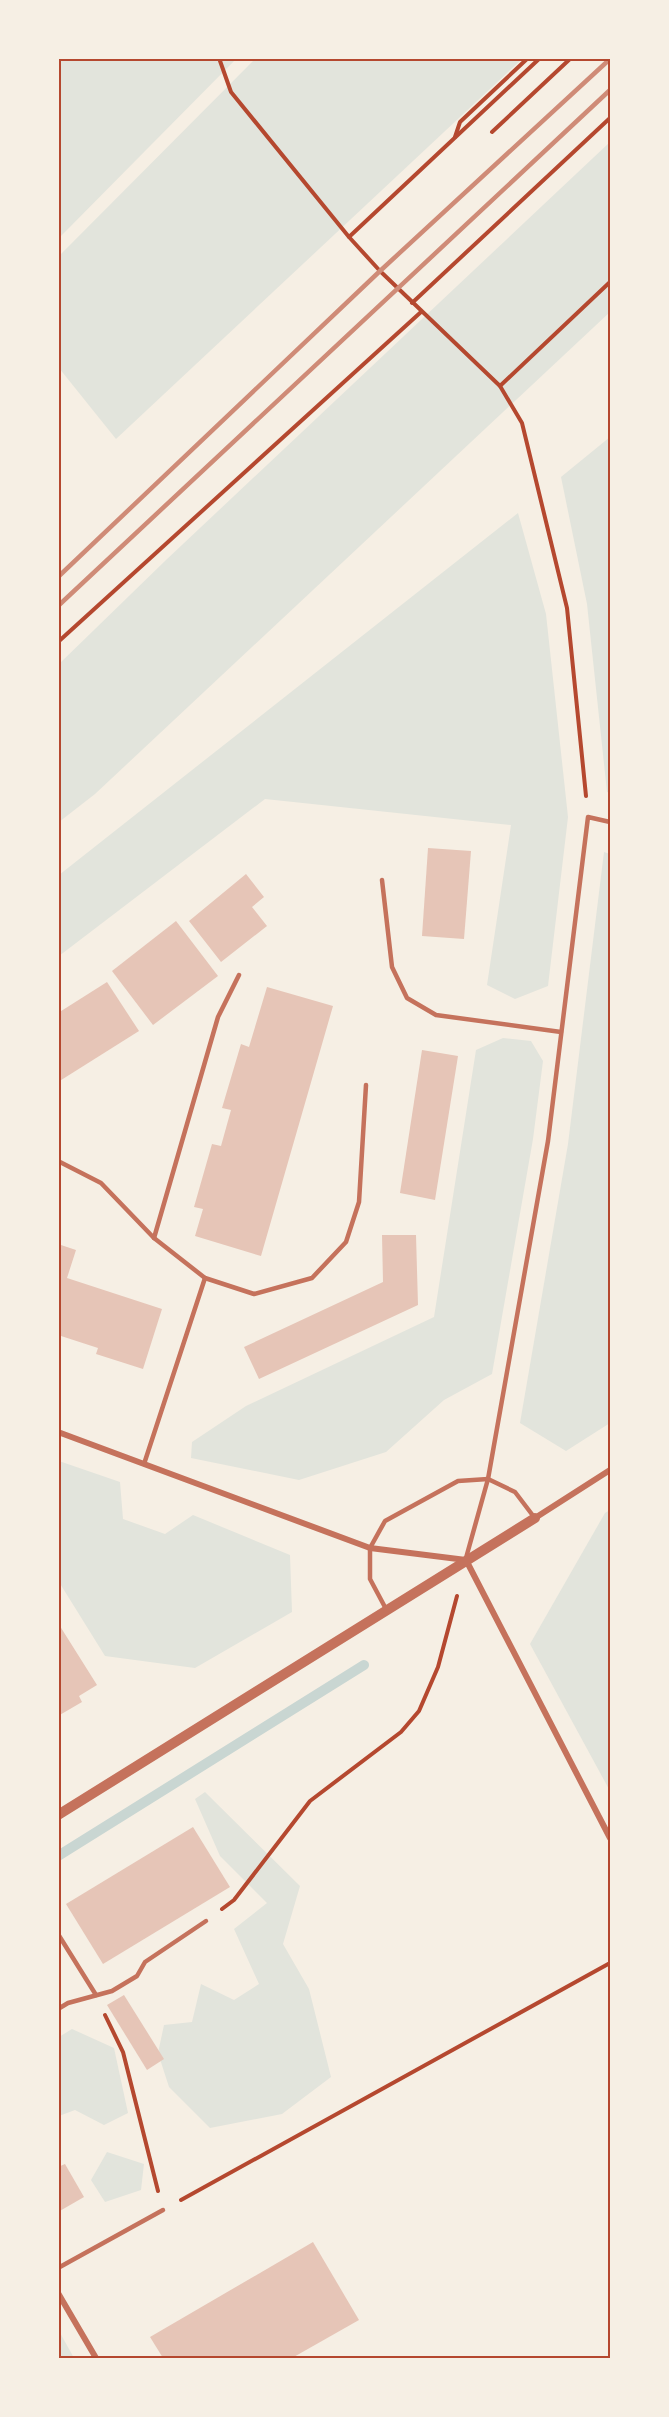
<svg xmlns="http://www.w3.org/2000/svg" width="669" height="2417" viewBox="0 0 669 2417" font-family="'PT Sans Narrow',sans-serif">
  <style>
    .green { fill: #e2e4dc }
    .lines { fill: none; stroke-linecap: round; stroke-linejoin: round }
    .stream { stroke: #c9d6d2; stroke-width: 10 }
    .building { fill: #e6c5b7 }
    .path { stroke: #b5482f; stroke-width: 4 }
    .service { stroke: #c5725c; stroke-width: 4.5 }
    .minor { stroke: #c5725c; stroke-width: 6 }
    .tertiary { stroke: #c5725c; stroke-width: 10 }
    .rail { stroke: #cf8b77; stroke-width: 4.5 }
    .neatline { fill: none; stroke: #b5482f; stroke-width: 2 }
  </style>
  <rect width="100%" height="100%" fill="#f6efe4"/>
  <g class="green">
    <polygon points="59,59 236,59 59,238"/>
    <polygon points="255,59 522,59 116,439 59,368 58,257"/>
    <polygon points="610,142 610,312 95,794 59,822 59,664 166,560"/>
    <polygon points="610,437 610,793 607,792 587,604 561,477"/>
    <polygon points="518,513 546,614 568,817 548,986 515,999 487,985 511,825 265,799 59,956 59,875"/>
    <polygon points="604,852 610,854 610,1423 566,1451 520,1423 568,1144"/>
    <polygon points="503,1038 531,1041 543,1061 533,1139 492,1374 444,1400 386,1452 299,1480 191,1458 192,1442 246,1406 434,1317 476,1050"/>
    <polygon points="59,1461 120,1482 123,1519 165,1534 193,1515 290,1555 292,1612 195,1668 105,1656 59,1582"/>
    <polygon points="610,1510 610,1791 530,1644 605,1513"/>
    <polygon points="205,1792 300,1886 283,1944 309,1989 331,2077 282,2114 210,2128 169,2087 158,2053 164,2025 192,2022 201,1984 234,2000 259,1984 234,1929 267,1903 220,1856 195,1799"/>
    <polygon points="72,2029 114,2048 128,2113 104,2125 75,2110 59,2116 59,2037"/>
    <polygon points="107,2152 144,2164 141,2190 105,2202 91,2180"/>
    <polygon points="58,2331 59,2331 74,2358 59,2358"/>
  </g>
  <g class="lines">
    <polyline class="stream" points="58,1856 364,1665"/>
  </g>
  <g class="building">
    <polygon points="428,848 471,851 464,939 422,936"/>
    <polygon points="246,874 264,897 252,907 267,926 221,962 189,921"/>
    <polygon points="176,921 218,976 153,1025 112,971"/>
    <polygon points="107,982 139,1031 58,1082 58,1013"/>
    <polygon points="267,987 333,1006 261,1256 195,1236 203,1209 194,1207 212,1144 221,1146 231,1110 222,1108 241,1044 249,1047"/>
    <polygon points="422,1050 458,1056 435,1200 400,1193"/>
    <polygon points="382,1235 416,1235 418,1305 259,1379 244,1347 383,1282"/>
    <polygon points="58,1244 76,1250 67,1278 162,1309 143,1369 96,1354 98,1348 58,1335"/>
    <polygon points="58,1623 97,1685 79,1696 82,1702 58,1716"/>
    <polygon points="193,1827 230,1887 103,1964 66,1904"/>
    <polygon points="124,1995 164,2059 147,2070 107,2005"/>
    <polygon points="65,2164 84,2197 58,2212 58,2167"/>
    <polygon points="313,2242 359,2320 292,2358 163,2358 150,2337"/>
  </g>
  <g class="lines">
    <g class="path">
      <polyline points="219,58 231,92 349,237 380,271 500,386 522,423 567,608 586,796"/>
      <polyline points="492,132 571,58"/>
      <polyline points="455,137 460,122 528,58"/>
      <polyline points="349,237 540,58"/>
      <polyline points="412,303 610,118"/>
      <polyline points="500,386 610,282"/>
      <polyline points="58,642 421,312"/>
      <polyline points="222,1909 234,1900 310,1801 401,1732 419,1711 438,1667 457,1596"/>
      <polyline points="105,2015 123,2052 158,2191"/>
      <polyline points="181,2200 610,1963"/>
    </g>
    <g class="service">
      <polyline points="382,880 392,967 407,998 436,1015 561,1032"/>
      <polyline points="58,1161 101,1183 154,1238 205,1278 254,1294 312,1278 346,1242 359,1202 366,1085"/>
      <polyline points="154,1238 218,1017 239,975"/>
      <polyline points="144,1464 205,1278"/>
      <polyline points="466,1558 488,1479 548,1141 588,817 610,822"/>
      <polyline points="386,1609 370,1579 370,1548 385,1521 458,1481 488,1479 515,1492 534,1517"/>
      <polyline points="58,1934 96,1995"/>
      <polyline points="58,2009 68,2003 112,1991 137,1976 145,1962 206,1921"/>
      <polyline points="58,2268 163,2210"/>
    </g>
    <g class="minor">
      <polyline points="58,1432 370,1548 466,1560 610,1838"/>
      <polyline points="535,1518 610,1470"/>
      <polyline points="58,2293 96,2358"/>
    </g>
    <polyline class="tertiary" points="58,1815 535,1518"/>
    <g class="rail">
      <polyline points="58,577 380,271 610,59"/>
      <polyline points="58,606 610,90"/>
    </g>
  </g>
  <rect width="669" height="2417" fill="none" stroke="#f6efe4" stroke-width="120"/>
  <rect x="60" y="60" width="549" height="2297" class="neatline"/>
</svg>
